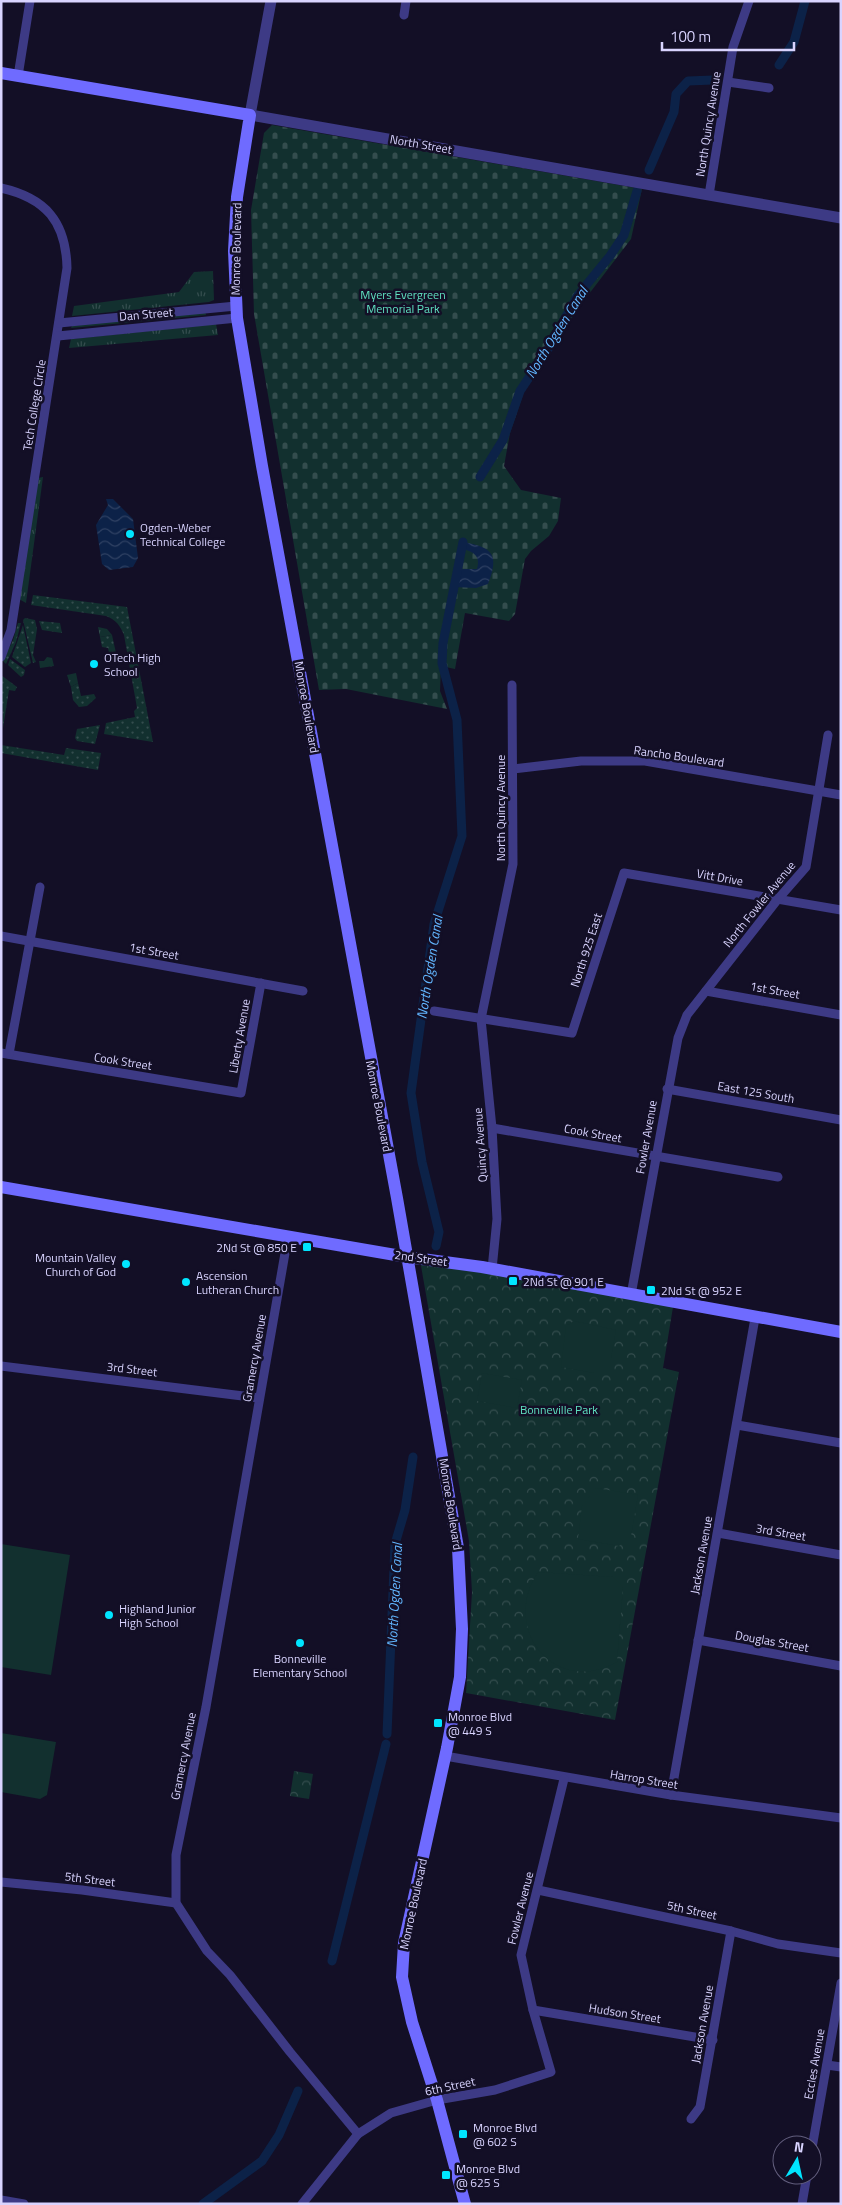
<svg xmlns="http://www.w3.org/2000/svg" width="842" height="2205" viewBox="0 0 842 2205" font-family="'Titillium Web',sans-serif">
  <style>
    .grass { fill: url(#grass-tufts) }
    .cemetery { fill: url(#cemetery-stones) }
    .park { fill: url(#park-crowns) }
    .garden { fill: url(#garden-dots) }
    .pitch { fill: #12302f }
    .water { fill: url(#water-waves) }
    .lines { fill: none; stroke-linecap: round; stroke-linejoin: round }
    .canal { stroke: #0c2248; stroke-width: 9 }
    .minor { stroke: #3d3a85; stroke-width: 9 }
    .tertiary { stroke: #3d3a85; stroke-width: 11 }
    .secondary { stroke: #6f6bff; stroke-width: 12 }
    .poi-dot { fill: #00e5ff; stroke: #130f26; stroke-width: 2 }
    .labels { text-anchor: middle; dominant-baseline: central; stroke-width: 5; stroke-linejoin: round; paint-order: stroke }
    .street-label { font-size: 12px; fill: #d9d4ff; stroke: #130f26 }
    .park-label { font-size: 12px; fill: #5fe0c0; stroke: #130f26 }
    .poi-label { font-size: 12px; fill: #d9d4ff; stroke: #130f26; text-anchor: start }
    .water-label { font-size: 14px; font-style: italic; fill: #62b6ff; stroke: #130f26 }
  </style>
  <defs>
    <pattern id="grass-tufts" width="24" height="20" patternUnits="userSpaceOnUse" patternTransform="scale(1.25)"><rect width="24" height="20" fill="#12302f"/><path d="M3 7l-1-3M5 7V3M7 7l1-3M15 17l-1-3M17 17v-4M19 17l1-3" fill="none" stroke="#344d4e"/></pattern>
    <pattern id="cemetery-stones" width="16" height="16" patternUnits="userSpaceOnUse" patternTransform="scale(1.25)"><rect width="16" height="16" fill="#12302f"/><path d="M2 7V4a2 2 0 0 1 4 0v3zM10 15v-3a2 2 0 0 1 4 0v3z" fill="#344d4e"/></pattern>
    <pattern id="park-crowns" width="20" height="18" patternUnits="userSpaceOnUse" patternTransform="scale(1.25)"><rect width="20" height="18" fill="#12302f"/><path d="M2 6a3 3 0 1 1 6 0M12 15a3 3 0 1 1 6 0" fill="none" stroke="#344d4e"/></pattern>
    <pattern id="garden-dots" width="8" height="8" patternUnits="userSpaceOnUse" patternTransform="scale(1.25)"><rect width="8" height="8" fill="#12302f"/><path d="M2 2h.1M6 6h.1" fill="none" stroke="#344d4e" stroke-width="1.8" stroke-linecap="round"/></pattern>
    <pattern id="water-waves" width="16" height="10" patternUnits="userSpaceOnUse" patternTransform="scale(1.25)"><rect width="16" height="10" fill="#0c2248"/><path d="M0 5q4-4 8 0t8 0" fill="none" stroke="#2f4163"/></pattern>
  </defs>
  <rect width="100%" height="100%" fill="#130f26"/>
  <g class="grass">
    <polygon points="213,271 214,300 209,302 72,316 74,306 179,292 194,272"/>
    <polygon points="205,311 206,315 71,328 72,326"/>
    <polygon points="216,324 218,335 69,348 71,339"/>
    <polygon points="43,477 26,603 19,599 38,478"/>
    <polygon points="98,627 107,629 112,635 100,637"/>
    <polygon points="47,657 52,658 54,666 40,668 39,661 44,661"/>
    <polygon points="76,673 78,683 71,687 67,675"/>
  </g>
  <polygon class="cemetery" points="272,125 642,189 631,239 579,307 526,386 510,433 504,466 521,490 561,498 558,521 549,536 531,551 525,559 515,614 509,621 465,613 455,669 441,666 440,691 447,709 346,689 319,690 254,314 251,210 264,133"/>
  <g class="park">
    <polygon points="420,1260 673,1307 663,1368 679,1372 615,1720 466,1693 472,1592 469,1541"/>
    <polygon points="294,1771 313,1774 309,1799 290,1796"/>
  </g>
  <g class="garden">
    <path d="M33,595l94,12 26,135 -49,-8 2,-11 29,-6 -1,-6 3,-3 -13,-73c-4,-10 -8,-15 -18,-19l-75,-11z"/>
    <polygon points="25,618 35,620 37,629 33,655 36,662 33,663 23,620"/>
    <polygon points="39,621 60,623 62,633 42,630"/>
    <polygon points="18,623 21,623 16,642 6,664 3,661 13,640"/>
    <polygon points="23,625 31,663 25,667 12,657"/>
    <polygon points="112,635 116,653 111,663 108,648 102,647 100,637"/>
    <polygon points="10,659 25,670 24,675 21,677 8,665"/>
    <polygon points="1,675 17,687 15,691 9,690 3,728"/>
    <polygon points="78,683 81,696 94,694 96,698 87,706 79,707 73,700 71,687"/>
    <polygon points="100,725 95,744 77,741 75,738 77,729"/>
    <polygon points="1,745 64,755 66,748 101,753 98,770 1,753"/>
  </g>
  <g class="pitch">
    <polygon points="574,1321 616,1330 611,1358 594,1373 561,1367 566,1326"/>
    <polygon points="482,1373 522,1380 517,1408 477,1401"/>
    <polygon points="596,1488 638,1495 631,1536 619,1546 578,1539 582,1506"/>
    <polygon points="1,1544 70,1555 51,1675 1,1667"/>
    <path d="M538,1572l75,5 10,10 -6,75c-62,35 -117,-33 -79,-90z"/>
    <polygon points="1,1733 56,1742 47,1795 40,1799 1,1792"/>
  </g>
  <g class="water">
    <polygon points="106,499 113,499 133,519 138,558 133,567 109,570 102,564 96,525 108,505"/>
    <path d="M463,542c29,5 37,12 25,42l-12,4 -22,-1 4,-18h19c4,-13 -4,-18 -15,-20z"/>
  </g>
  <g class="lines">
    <g class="canal">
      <polyline points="779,65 794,42 805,1"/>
      <polyline points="649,170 674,112 676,94 688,81 713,80"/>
      <polyline points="480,477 503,440 520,391 548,349 578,295 610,256 624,235 637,191"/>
      <polyline points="436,1246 439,1232 422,1162 411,1093 434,924 462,836 457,720 442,663 443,643 463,542"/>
      <polyline points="387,1734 395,1544 405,1510 413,1457"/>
      <polyline points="332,1961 386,1744"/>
      <polyline points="203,2204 262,2161 279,2135 298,2091"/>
    </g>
    <g class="minor">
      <polyline points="404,15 406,1"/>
      <polyline points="18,76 30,1"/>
      <polyline points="728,82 769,88"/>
      <path d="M1,188c45,10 65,34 66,80l-56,362 -10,27"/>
      <polyline points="709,195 733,47 749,1"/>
      <polyline points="59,323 236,306"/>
      <polyline points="58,336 237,318"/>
      <polyline points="513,769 581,761 645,761 841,795"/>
      <polyline points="1,936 303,991"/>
      <polyline points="706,991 841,1015"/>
      <polyline points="434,1011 572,1033 624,873 841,910"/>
      <polyline points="1,1053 241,1093 261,983"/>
      <polyline points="9,1054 40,887"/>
      <polyline points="667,1089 841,1120"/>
      <polyline points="492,1128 778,1177"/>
      <polyline points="288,1236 206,1707 176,1855 176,1903 207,1951 230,1975 290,2052 358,2134"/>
      <polyline points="492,1269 497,1219 492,1128 481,1019 513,864 512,685"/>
      <polyline points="631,1295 678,1038 687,1015 778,899 806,867 828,735"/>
      <polyline points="1,1366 259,1398"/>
      <polyline points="737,1425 841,1443"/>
      <polyline points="718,1533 841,1555"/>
      <polyline points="698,1640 841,1666"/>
      <polyline points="445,1756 671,1795 841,1818"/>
      <polyline points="671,1795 755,1318"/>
      <polyline points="1,1882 82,1890 176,1903"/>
      <polyline points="538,1890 731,1931 778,1944 841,1953"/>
      <polyline points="533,2010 713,2040"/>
      <polyline points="827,2065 841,2067"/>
      <polyline points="691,2119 700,2107 731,1931"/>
      <polyline points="812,2148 841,1983"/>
      <polyline points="1,2200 24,2204"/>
      <polyline points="302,2204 358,2134 391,2113 437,2100 495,2090 551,2072 533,2010 521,1955 564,1779"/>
      <polyline points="802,2204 807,2175"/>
    </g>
    <polyline class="tertiary" points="271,1 250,115 841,218"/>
    <g class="secondary">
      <polyline points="1,73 250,115 237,197 234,251 237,318 262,466 397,1198 458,1548 462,1629 460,1677 447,1748 404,1943 402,1977 412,2022 437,2100 465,2204"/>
      <polyline points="1,1187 407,1257 482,1267 841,1332"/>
    </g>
  </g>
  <g class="poi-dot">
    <circle cx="130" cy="534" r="5"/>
    <circle cx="94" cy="664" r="5"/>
    <rect x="302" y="1242" width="10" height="10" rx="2.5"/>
    <circle cx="126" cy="1264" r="5"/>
    <rect x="508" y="1276" width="10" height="10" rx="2.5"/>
    <circle cx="186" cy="1282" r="5"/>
    <rect x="646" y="1285" width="10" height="10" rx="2.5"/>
    <circle cx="109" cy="1615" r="5"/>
    <circle cx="300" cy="1643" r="5"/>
    <rect x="433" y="1718" width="10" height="10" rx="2.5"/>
    <rect x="458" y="2129" width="10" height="10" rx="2.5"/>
    <rect x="441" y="2170" width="10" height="10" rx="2.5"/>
  </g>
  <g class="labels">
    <g class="street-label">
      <text transform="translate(708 124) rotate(-81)">North Quincy Avenue</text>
      <text transform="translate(421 144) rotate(10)">North Street</text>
      <text transform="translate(236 249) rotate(-89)">Monroe Boulevard</text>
      <text transform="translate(146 314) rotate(-5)">Dan Street</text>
      <text transform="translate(34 405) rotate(-81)">Tech College Circle</text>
      <text transform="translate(307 707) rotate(80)">Monroe Boulevard</text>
      <text transform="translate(679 756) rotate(8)">Rancho Boulevard</text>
      <text transform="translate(500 808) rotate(-90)">North Quincy Avenue</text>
      <text transform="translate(720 877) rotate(10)">Vitt Drive</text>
      <text transform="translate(759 904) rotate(-51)">North Fowler Avenue</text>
      <text transform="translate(586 950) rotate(-72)">North 925 East</text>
      <text transform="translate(154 951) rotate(10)">1st Street</text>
      <text transform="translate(775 990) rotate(10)">1st Street</text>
      <text transform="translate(239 1036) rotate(-80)">Liberty Avenue</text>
      <text transform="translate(123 1061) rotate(9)">Cook Street</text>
      <text transform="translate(756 1092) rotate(10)">East 125 South</text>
      <text transform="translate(379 1106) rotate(79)">Monroe Boulevard</text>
      <text transform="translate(593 1133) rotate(10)">Cook Street</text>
      <text transform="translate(646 1137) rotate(-80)">Fowler Avenue</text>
      <text transform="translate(480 1145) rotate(-94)">Quincy Avenue</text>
      <text transform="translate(421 1258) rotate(8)">2nd Street</text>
      <text transform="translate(254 1358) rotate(-80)">Gramercy Avenue</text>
      <text transform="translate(132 1369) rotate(7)">3rd Street</text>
      <text transform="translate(451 1504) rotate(81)">Monroe Boulevard</text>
      <text transform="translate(781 1532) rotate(10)">3rd Street</text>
      <text transform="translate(701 1555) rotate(-80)">Jackson Avenue</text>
      <text transform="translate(772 1641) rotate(10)">Douglas Street</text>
      <text transform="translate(183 1756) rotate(-79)">Gramercy Avenue</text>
      <text transform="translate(644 1779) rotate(9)">Harrop Street</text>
      <text transform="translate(90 1879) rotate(7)">5th Street</text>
      <text transform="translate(413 1904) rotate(-78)">Monroe Boulevard</text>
      <text transform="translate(520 1908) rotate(-76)">Fowler Avenue</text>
      <text transform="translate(692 1910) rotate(12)">5th Street</text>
      <text transform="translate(625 2013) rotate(9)">Hudson Street</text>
      <text transform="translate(702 2024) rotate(-80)">Jackson Avenue</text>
      <text transform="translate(814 2064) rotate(-80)">Eccles Avenue</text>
      <text transform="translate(450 2086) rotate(-12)">6th Street</text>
    </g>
    <g class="park-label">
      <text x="403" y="294">Myers Evergreen<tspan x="403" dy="14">Memorial Park</tspan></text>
      <text x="559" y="1409">Bonneville Park</text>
    </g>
    <g class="poi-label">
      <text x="140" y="527">Ogden-Weber<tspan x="140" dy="14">Technical College</tspan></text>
      <text x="104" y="657">OTech High<tspan x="104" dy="14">School</tspan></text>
      <text x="297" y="1247" text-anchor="end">2Nd St @ 850 E</text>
      <text x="116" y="1257" text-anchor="end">Mountain Valley<tspan x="116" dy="14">Church of God</tspan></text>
      <text x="196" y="1275">Ascension<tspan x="196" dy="14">Lutheran Church</tspan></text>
      <text x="523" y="1281">2Nd St @ 901 E</text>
      <text x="661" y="1290">2Nd St @ 952 E</text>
      <text x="119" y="1608">Highland Junior<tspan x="119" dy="14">High School</tspan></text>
      <text x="300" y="1658" text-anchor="middle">Bonneville<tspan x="300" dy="14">Elementary School</tspan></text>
      <text x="448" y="1716">Monroe Blvd<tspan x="448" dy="14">@ 449 S</tspan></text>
      <text x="473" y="2127">Monroe Blvd<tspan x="473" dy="14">@ 602 S</tspan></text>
      <text x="456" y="2168">Monroe Blvd<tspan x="456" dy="14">@ 625 S</tspan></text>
    </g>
    <g class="water-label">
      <text transform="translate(556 332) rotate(-58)">North Ogden Canal</text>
      <text transform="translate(429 967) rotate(-81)">North Ogden Canal</text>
      <text transform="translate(394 1595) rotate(-87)">North Ogden Canal</text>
    </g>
  </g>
  <rect width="842" height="2205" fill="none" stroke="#d9d4ff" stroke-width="5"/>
  <g transform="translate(797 2160) rotate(9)"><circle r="24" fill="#130f26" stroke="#625e7d"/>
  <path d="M0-4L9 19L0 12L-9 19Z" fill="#00e5ff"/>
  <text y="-8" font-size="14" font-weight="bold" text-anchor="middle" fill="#d9d4ff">N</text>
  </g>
  <path d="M662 42v8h132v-8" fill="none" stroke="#d9d4ff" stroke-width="2.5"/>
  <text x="670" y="42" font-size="15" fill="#d9d4ff" stroke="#130f26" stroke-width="4" paint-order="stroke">100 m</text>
</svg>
